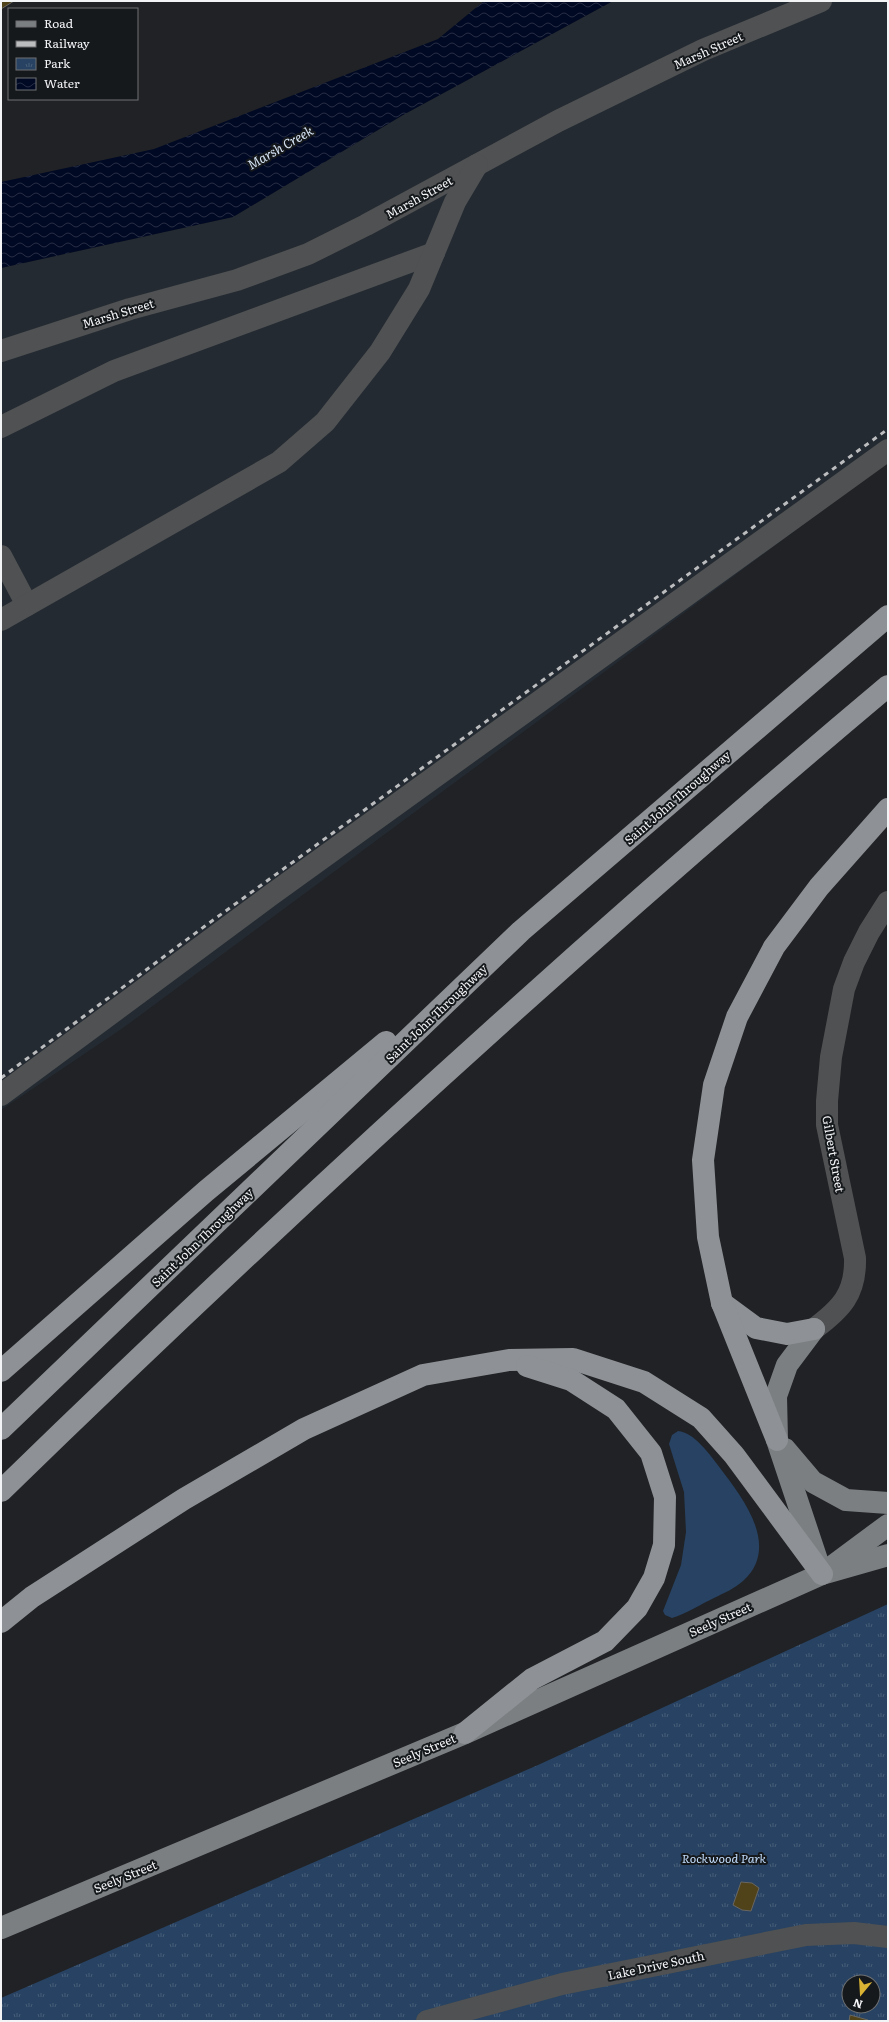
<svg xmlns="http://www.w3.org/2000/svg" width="889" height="2022" viewBox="0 0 889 2022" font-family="Literata,serif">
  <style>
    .built { fill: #242a32 }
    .grass { fill: #274262 }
    .park { fill: url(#park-tufts); fill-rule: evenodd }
    .water { fill: url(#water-waves) }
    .building { fill: #504319; stroke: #686662 }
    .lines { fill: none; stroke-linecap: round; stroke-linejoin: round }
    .minor { stroke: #4f5152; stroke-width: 22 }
    .major { stroke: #7c7f82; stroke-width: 22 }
    .highway { stroke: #8e9195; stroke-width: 22 }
    .rail { stroke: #bcbdbf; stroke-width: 3; stroke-dasharray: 5 5; stroke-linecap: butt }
    .labels { text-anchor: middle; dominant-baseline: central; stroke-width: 4; stroke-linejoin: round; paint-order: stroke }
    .street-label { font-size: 12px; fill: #f3f4f6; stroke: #16191c }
    .park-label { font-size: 12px; font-style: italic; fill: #c2ddfd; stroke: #16191c }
    .water-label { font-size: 13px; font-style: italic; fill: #d6e3f4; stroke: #16191c }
  </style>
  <defs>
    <pattern id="park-tufts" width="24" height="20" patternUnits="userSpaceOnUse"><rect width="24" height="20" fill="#274262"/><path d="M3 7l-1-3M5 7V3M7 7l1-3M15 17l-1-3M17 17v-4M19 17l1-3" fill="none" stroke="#475e79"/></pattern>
    <pattern id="water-waves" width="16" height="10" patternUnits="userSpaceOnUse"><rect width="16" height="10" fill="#000923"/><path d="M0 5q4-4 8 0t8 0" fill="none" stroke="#262d44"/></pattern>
  </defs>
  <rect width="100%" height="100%" fill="#202225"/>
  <polygon class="built" points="613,1 888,1 888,462 123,1028 1,1110 1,268 233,217 403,115"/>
  <path class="grass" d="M678,1431c16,1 33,25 42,37 23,30 61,79 23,113 -9,8 -19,12 -29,17 -13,6 -28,16 -42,20l-7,-3 -2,-4 18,-46 5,-33 -2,-40 -15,-48 3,-9z"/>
  <path class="park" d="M888,1604v417h-887v-23l537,-233zM849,1982h24v24h-24z"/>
  <polygon class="water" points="484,1 613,1 403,115 233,217 1,268 1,182 154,149 438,39"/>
  <g class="building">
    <polygon points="1,1 14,1 1,9"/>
    <polygon points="741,1882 752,1883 759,1888 751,1911 742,1910 733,1905"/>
    <polygon points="850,2015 868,2020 868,2021 849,2021"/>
  </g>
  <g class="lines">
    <g class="minor">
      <polyline points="1,351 130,309 237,280 308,254 366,225 558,121 703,50 821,1"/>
      <polyline points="1,427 114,371 434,253"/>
      <polyline points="1,556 27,605"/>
      <polyline points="1,620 279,462 325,422 380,352 419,289 455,202 477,165"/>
      <polyline points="1,1095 271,895 888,450"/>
      <path d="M814,1329c27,-20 42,-35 41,-71l-28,-133v-24l4,-44 13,-68 10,-27 15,-30 19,-30"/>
      <polyline points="427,2021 562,1984 806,1935 854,1933 888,1937"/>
    </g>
    <g class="major">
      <polyline points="814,1329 787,1365 776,1396 777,1440 820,1569"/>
      <polyline points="785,1449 813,1482 846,1500 888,1503"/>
      <polyline points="834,1565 888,1525"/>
      <polyline points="1,1928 465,1733 822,1574 888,1555"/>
    </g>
    <g class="highway">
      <polyline points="722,1303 756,1328 787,1334 814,1329"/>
      <polyline points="1,1371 206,1191 386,1042"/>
      <polyline points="1,1429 521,931 888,616"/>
      <polyline points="777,1440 722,1303 708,1237 703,1160 714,1085 737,1017 774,947 819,887 888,809"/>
      <path d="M1,1491c286,-278 581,-548 887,-805"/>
      <polyline points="1,1622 32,1597 184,1499 304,1429 423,1375 509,1360 573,1359 644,1382 701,1418 734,1455 822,1574"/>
      <polyline points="465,1733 532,1679 605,1641 637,1608 654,1578 664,1545 665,1497 651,1453 616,1409 571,1380 527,1366"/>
    </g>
    <polyline class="rail" points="1,1078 205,926 888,429"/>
  </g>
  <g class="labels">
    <g class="street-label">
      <text transform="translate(708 50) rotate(-24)">Marsh Street</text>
      <text transform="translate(419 197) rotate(-29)">Marsh Street</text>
      <text transform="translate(118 313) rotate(-17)">Marsh Street</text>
      <text transform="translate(677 797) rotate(-41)">Saint John Throughway</text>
      <text transform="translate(436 1013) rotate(-44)">Saint John Throughway</text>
      <text transform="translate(834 1154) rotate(80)">Gilbert Street</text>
      <text transform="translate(202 1237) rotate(-44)">Saint John Throughway</text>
      <text transform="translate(720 1619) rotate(-24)">Seely Street</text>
      <text transform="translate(424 1750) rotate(-23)">Seely Street</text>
      <text transform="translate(125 1876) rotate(-22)">Seely Street</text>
      <text transform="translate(656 1965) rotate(-12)">Lake Drive South</text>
    </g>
    <g class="park-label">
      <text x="724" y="1858">Rockwood Park</text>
    </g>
    <g class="water-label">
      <text transform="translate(280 147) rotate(-30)">Marsh Creek</text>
    </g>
  </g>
  <rect width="889" height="2022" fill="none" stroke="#f3f4f6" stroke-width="4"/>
  <rect x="8" y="8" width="130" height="92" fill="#16191c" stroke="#6e7173"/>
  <rect x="16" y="21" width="20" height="6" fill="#7c7f82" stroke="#6e7173"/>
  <text x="44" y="28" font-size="12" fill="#f3f4f6">Road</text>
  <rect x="16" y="41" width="20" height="6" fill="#bcbdbf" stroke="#6e7173"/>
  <text x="44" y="48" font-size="12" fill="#f3f4f6">Railway</text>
  <rect x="16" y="58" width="20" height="12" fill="url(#park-tufts)" stroke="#6e7173"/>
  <text x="44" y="68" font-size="12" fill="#f3f4f6">Park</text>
  <rect x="16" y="78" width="20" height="12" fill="url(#water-waves)" stroke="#6e7173"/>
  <text x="44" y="88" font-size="12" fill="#f3f4f6">Water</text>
  <g transform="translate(861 1994) rotate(198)"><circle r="19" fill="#16191c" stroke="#6e7173"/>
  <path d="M0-3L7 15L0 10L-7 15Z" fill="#d9b334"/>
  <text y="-6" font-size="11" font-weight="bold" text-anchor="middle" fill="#f3f4f6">N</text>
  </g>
</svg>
